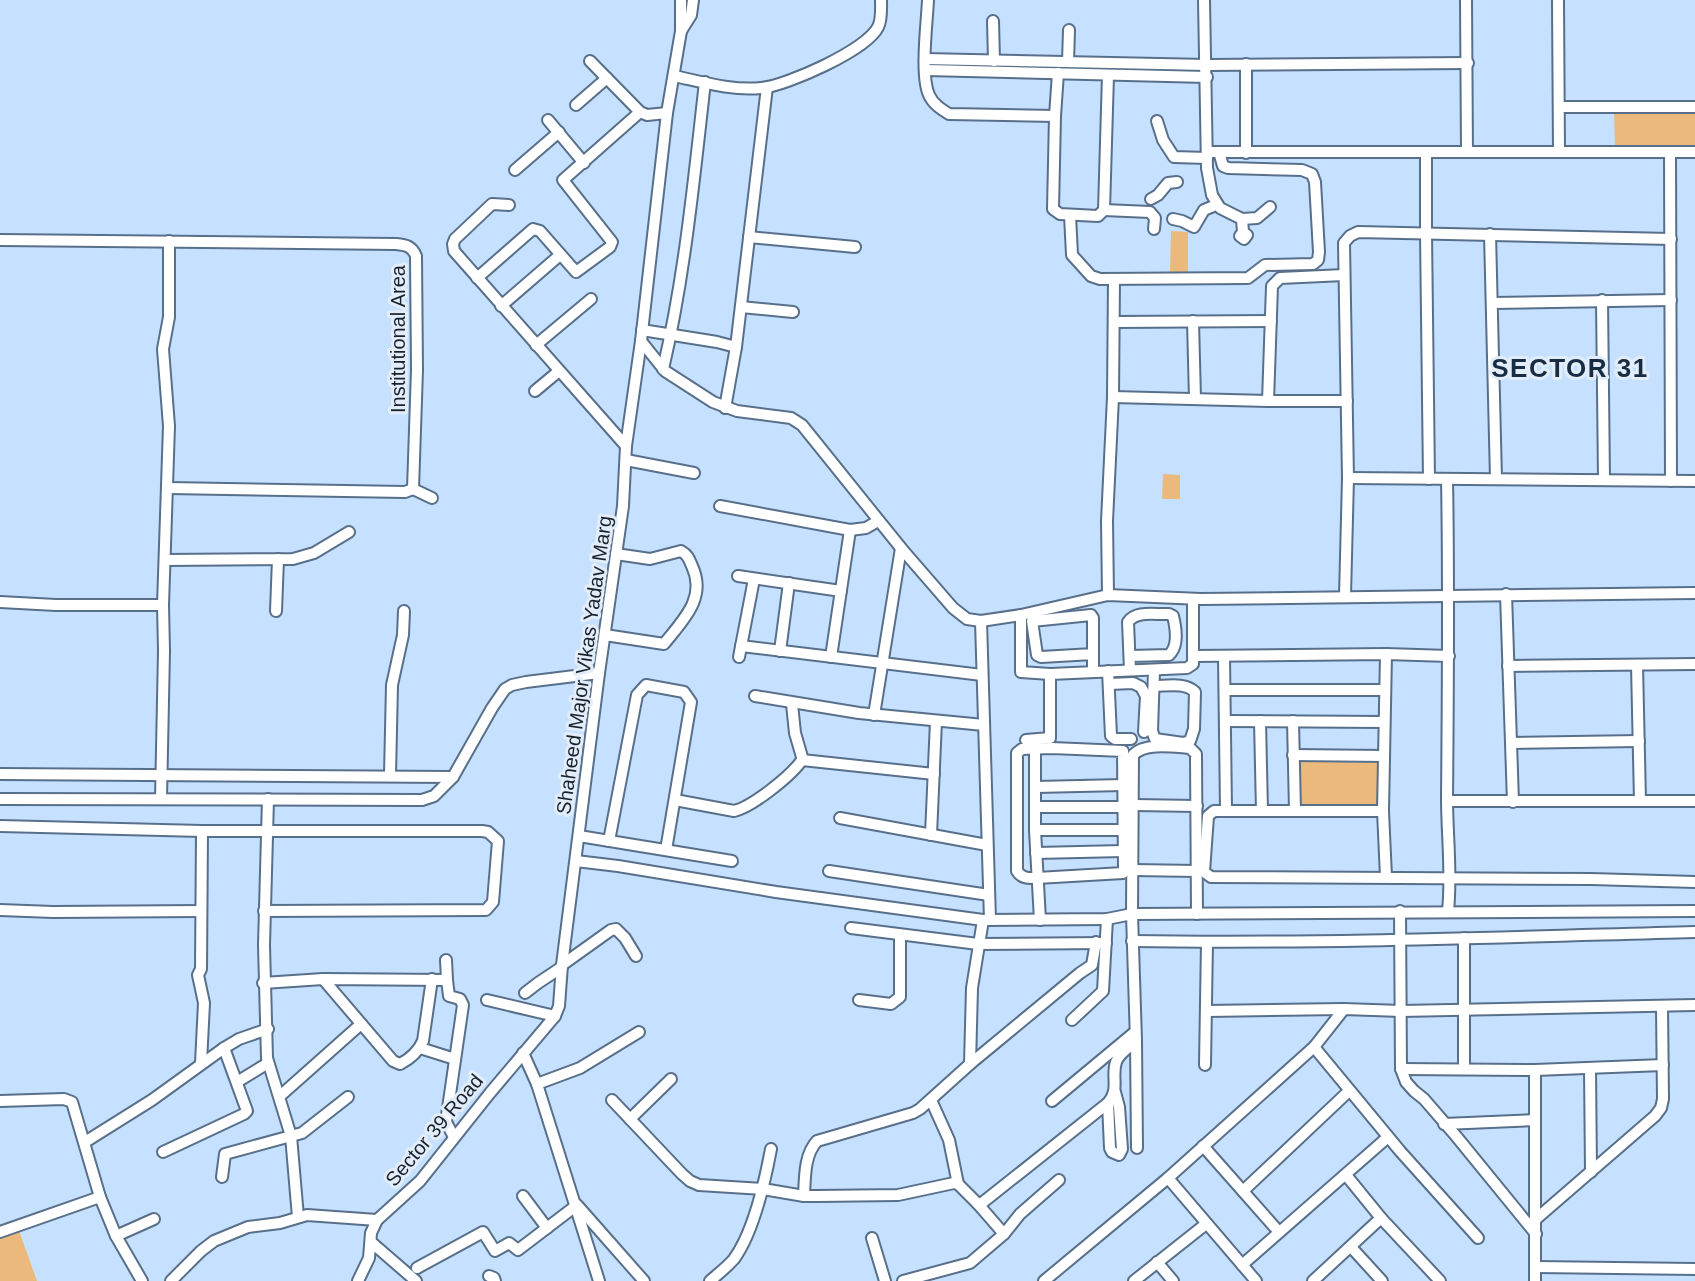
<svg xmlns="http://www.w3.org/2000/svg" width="1695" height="1281" viewBox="0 0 1695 1281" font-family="Arial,sans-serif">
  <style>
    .green { fill: #ecb97c }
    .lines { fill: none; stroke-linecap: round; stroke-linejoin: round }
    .minor-casing { stroke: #586f8a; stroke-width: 14 }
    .minor { stroke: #fff; stroke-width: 10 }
    .labels { text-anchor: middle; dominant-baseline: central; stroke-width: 6; stroke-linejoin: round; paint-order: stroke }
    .street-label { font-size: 20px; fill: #18222d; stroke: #e2edf9 }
    .district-label { font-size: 26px; font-weight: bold; letter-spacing: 1.5px; fill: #182d44; stroke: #e2edf9 }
  </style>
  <rect width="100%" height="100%" fill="#c6e1ff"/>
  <g class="green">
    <polygon points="1614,111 1695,112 1695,149 1615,149"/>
    <polygon points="1171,231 1188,232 1188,274 1170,272"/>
    <polygon points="1163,474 1180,475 1180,499 1162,499"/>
    <polygon points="1298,761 1377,763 1378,807 1298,806"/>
    <polygon points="17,1225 37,1281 0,1281 0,1231"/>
  </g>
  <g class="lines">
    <g class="minor-casing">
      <g id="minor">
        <path d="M928,0c-1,23 -8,75 1,95 4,9 12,14 20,19l106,2"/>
        <polyline points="1204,0 1207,168 1212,195 1220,208 1242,219 1257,218 1270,207"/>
        <polyline points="1466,0 1467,152"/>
        <polyline points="1558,0 1559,152"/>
        <polyline points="993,21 994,61"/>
        <polyline points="681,31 691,15 693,0"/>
        <polyline points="925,59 1207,65 1468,63"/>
        <polyline points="590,61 640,112 647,115 667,113"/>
        <polyline points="1068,62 1069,30"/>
        <polyline points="926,70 1207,77"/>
        <polyline points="1058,73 1055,116 1053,209 1060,214 1098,216 1104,210 1108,75"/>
        <path d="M674,76c28,6 59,15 87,12 25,-2 106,-38 117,-61 4,-7 3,-19 3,-27"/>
        <polyline points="576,105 607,78"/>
        <polyline points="1560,107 1695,107"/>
        <polyline points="548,120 584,163"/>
        <polyline points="1157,121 1163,140 1174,157 1207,158"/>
        <polyline points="1207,152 1695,152"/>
        <polyline points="1670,152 1671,481"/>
        <polyline points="1246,153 1246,64"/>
        <polyline points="1426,153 1426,233 1429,479"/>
        <polyline points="515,170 559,132"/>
        <polyline points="1151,199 1158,195 1168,183 1177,182"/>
        <polyline points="509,205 492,204 455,239 453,244 454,251 626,446"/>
        <polyline points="1104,210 1150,212 1155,218 1154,229"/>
        <polyline points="1070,215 1072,255 1091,276 1100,279 1248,278 1265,265 1313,264 1318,260 1319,252 1315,182 1312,174 1302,170 1228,168 1223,166 1219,152"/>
        <polyline points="1173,219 1182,221 1194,227 1204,210 1216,205"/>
        <polyline points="1242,219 1243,232 1240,236 1244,239 1247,235 1243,232"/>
        <polyline points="1490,234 1496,479"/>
        <polyline points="749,237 855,247"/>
        <path d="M0,240l396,4c10,1 16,2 20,12l1,114 -4,119 -8,3 -237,-4"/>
        <polyline points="477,278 533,229 540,231 576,272 610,247 612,242 563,180 640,112"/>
        <polyline points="1602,300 1604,480"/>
        <polyline points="1492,303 1671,300"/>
        <polyline points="501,306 560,255"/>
        <polyline points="741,307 793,312"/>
        <polyline points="1193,321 1195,399"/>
        <polyline points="1115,322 1271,321"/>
        <polyline points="642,330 717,342 736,347"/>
        <polyline points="641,341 665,371 713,402 737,411 791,418 802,425 901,548 953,608 967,619 981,621 1021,615 1108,595 1201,599 1695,593"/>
        <polyline points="536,345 591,299"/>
        <path d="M663,369c22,-94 31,-191 42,-287"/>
        <polyline points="535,391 559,371"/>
        <polyline points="1113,397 1268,401 1347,401"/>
        <polyline points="1268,401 1272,286 1280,278 1344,275"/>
        <polyline points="725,408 736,347 767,87"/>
        <polyline points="626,460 694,473"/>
        <polyline points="1348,478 1695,481"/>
        <path d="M1447,479c2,107 1,213 0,319 0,38 5,75 1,113"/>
        <polyline points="413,489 432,498"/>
        <polyline points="720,506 850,530 866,528 878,521"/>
        <polyline points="165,560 293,559 314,553 349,532"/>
        <polyline points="738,576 841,591"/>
        <polyline points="1506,594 1513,802"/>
        <polyline points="1108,595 1107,521 1113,397 1114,279"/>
        <polyline points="1345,596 1348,478 1344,243 1350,236 1358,232 1671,239"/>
        <polyline points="0,602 56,605 163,605"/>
        <polyline points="276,611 278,559"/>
        <polyline points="1021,615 1021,672 1050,674 1187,668 1193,664 1193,599"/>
        <polyline points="981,621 990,920"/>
        <path d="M605,635l59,9c19,-24 43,-46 28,-78 -3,-7 -4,-11 -11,-15l-31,8 -34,-5"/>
        <polyline points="741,646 982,675"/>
        <polyline points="780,651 789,583"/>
        <polyline points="1093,654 1041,657 1037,655 1032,621 1091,615 1093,618 1093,672"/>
        <path d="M1130,656l39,-1c10,-9 7,-27 4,-39l-4,-2c-13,1 -33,-4 -41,8l2,48"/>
        <polyline points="1193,656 1386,654 1449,656"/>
        <polyline points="739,657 754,579"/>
        <polyline points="831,657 850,530"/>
        <polyline points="1224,657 1226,809"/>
        <polyline points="1637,665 1640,801"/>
        <polyline points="1508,666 1695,664"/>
        <polyline points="1108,671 1111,736 1115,739 1131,739"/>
        <path d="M1154,671l-2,60 3,8 28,4 7,-2 4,-12 1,-37c-10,-10 -28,-6 -41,-6"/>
        <polyline points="1109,684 1133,683 1141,687 1146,696 1144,732"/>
        <polyline points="1225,690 1385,690"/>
        <polyline points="755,696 859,713 984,725"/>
        <polyline points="874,715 901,548"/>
        <polyline points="1226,721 1384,722"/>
        <polyline points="1260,721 1262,811"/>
        <polyline points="1293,721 1295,811"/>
        <polyline points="1026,740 1050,738 1050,674"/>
        <polyline points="1511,743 1639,741"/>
        <polyline points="1035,748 1035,830 1040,920"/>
        <path d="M1052,748l71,3 1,119 -1,3 -86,5c-8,0 -15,1 -20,-7v-118l5,-4z"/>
        <polyline points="1293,755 1384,756"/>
        <polyline points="802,760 934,774"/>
        <polyline points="0,774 453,777"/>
        <polyline points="390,775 392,685 403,635 404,611"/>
        <polyline points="1036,787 1123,785"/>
        <polyline points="0,799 422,800 434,796 453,777 492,708 505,689 512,685 526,682 599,673"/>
        <polyline points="161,799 164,651 163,605 169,426 163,349 169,317 169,241"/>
        <polyline points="268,799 264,945 267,1058 291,1136 298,1217"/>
        <path d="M675,800l59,11c18,-4 57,-35 68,-51v-3l-7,-24 -3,-29"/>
        <polyline points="1447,801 1695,801"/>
        <polyline points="1134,805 1197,806"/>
        <polyline points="1035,807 1124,807"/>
        <polyline points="1383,811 1214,811 1208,816 1204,872 1211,877 1591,879 1695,882"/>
        <polyline points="840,818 987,845"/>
        <polyline points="0,826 202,831 482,831 488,832 498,841 493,902 486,910 264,911"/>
        <polyline points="1035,830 1124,830"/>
        <polyline points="931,835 936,721"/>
        <polyline points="579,836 732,861"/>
        <polyline points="609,841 637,695 646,685 684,692 691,702 666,850"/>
        <polyline points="1036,853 1123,851"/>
        <polyline points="576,861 618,866 776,892 983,920 1107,919 1132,914 1695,911"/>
        <polyline points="1133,870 1197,871"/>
        <polyline points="829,871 989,895"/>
        <polyline points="1386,877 1383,811 1386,654"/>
        <polyline points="0,910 53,912 201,911"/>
        <polyline points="1400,911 1401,1069 1406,1082 1414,1091 1424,1099 1456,1136 1536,1234"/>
        <polyline points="851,928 978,944 1106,943"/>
        <polyline points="1464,938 1464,1068"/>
        <path d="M1132,941c188,3 376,-4 563,-9"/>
        <polyline points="562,965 611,930 616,929 625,938 636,956"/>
        <path d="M323,979l70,82 7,3c10,-5 18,-12 23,-23l9,-62"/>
        <polyline points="447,980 449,996 460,999 463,1005 446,1122 454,1137"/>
        <polyline points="263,983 323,979 447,980 446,960"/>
        <polyline points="525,993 538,983 562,967"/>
        <polyline points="487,1000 555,1016"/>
        <polyline points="859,1000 891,1004 900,997 900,935"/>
        <polyline points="1207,1011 1344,1009 1401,1011 1695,1005"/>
        <polyline points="1072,1020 1103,991 1107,919"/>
        <polyline points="1314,1047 1400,1151 1478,1238"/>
        <polyline points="420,1048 455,1059"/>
        <polyline points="523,1053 537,1084 599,1281"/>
        <polyline points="201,1063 204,1003 198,975 201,969 202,831"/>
        <polyline points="970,1064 972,988 983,920"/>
        <polyline points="1205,1065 1207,942"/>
        <polyline points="1590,1068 1591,1172"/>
        <polyline points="1401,1069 1535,1070 1663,1065"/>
        <polyline points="1535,1070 1535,1281"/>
        <polyline points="237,1082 268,1063"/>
        <polyline points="537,1084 580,1068 639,1032"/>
        <polyline points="280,1096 361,1024"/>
        <path d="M612,1100l70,74 8,7 9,4 64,4 41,7h13l81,-1 56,-12 4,1 20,20 4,-1 126,-100c12,-14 3,-26 8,-41 3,-9 14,-15 20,-21"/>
        <polyline points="931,1100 949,1140 958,1184"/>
        <polyline points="0,1101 64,1099 72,1102 100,1197 116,1236 142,1281"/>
        <polyline points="1052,1101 1135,1032"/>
        <polyline points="1108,1103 1110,1148 1112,1152 1119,1155 1122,1149 1119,1107 1115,1092"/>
        <polyline points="630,1119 671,1079"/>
        <polyline points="1444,1124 1535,1120"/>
        <polyline points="85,1142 152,1100 224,1048 239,1039 268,1029"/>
        <polyline points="1203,1146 1279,1232"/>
        <path d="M1137,1148l-1,-107 -4,-127 1,-159c12,-13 41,-8 57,-7l6,6 1,160"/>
        <polyline points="163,1152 244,1114 247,1111 224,1048"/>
        <polyline points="1346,1175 1381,1218 1440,1281"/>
        <polyline points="222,1177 225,1154 302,1133 348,1097"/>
        <polyline points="1168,1178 1256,1281"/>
        <polyline points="1243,1191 1349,1091"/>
        <polyline points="523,1196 547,1228"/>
        <path d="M804,1196c1,-18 0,-41 13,-55l96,-28 7,-4 50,-45 110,-91 12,-8 4,-23"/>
        <polyline points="978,1204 1004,1234 1020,1214 1059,1180"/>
        <polyline points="1536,1219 1655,1116 1661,1108 1663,1099 1662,1006"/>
        <polyline points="0,1232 100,1197"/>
        <polyline points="116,1236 154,1219"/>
        <polyline points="872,1238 885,1281"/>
        <polyline points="371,1242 416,1281"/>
        <polyline points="1351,1247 1382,1281"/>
        <polyline points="1157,1262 1173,1281"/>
        <polyline points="1242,1265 1388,1137"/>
        <polyline points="1536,1267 1695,1269"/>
        <polyline points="417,1268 483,1232 495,1251 509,1243 518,1250 577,1205 644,1281"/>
        <polyline points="489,1276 494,1278 495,1281"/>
        <polyline points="171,1281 201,1251 214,1241 248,1227 280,1223 307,1215 377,1220"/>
        <polyline points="358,1281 369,1258 371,1233 377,1220 420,1181 490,1093 555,1016 559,1006 562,965 599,673 623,506 626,446 641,341 667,113 681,31 681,0"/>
        <path d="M710,1281c8,-7 17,-14 24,-22 19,-26 31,-78 37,-110"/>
        <polyline points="903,1281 970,1263 1004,1234"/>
        <polyline points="1044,1281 1168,1178 1314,1047 1344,1009"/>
        <polyline points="1134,1281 1206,1224"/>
        <polyline points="1313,1281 1381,1218"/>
      </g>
    </g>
    <use href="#minor" class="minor"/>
  </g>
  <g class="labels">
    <g class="street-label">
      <text transform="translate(398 339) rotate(-90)">Institutional Area</text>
      <text transform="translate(584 665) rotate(-82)">Shaheed Major Vikas Yadav Marg</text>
      <text transform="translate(434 1130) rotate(-50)">Sector 39 Road</text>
    </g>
    <g class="district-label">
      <text x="1570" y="368">SECTOR 31</text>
    </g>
  </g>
</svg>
